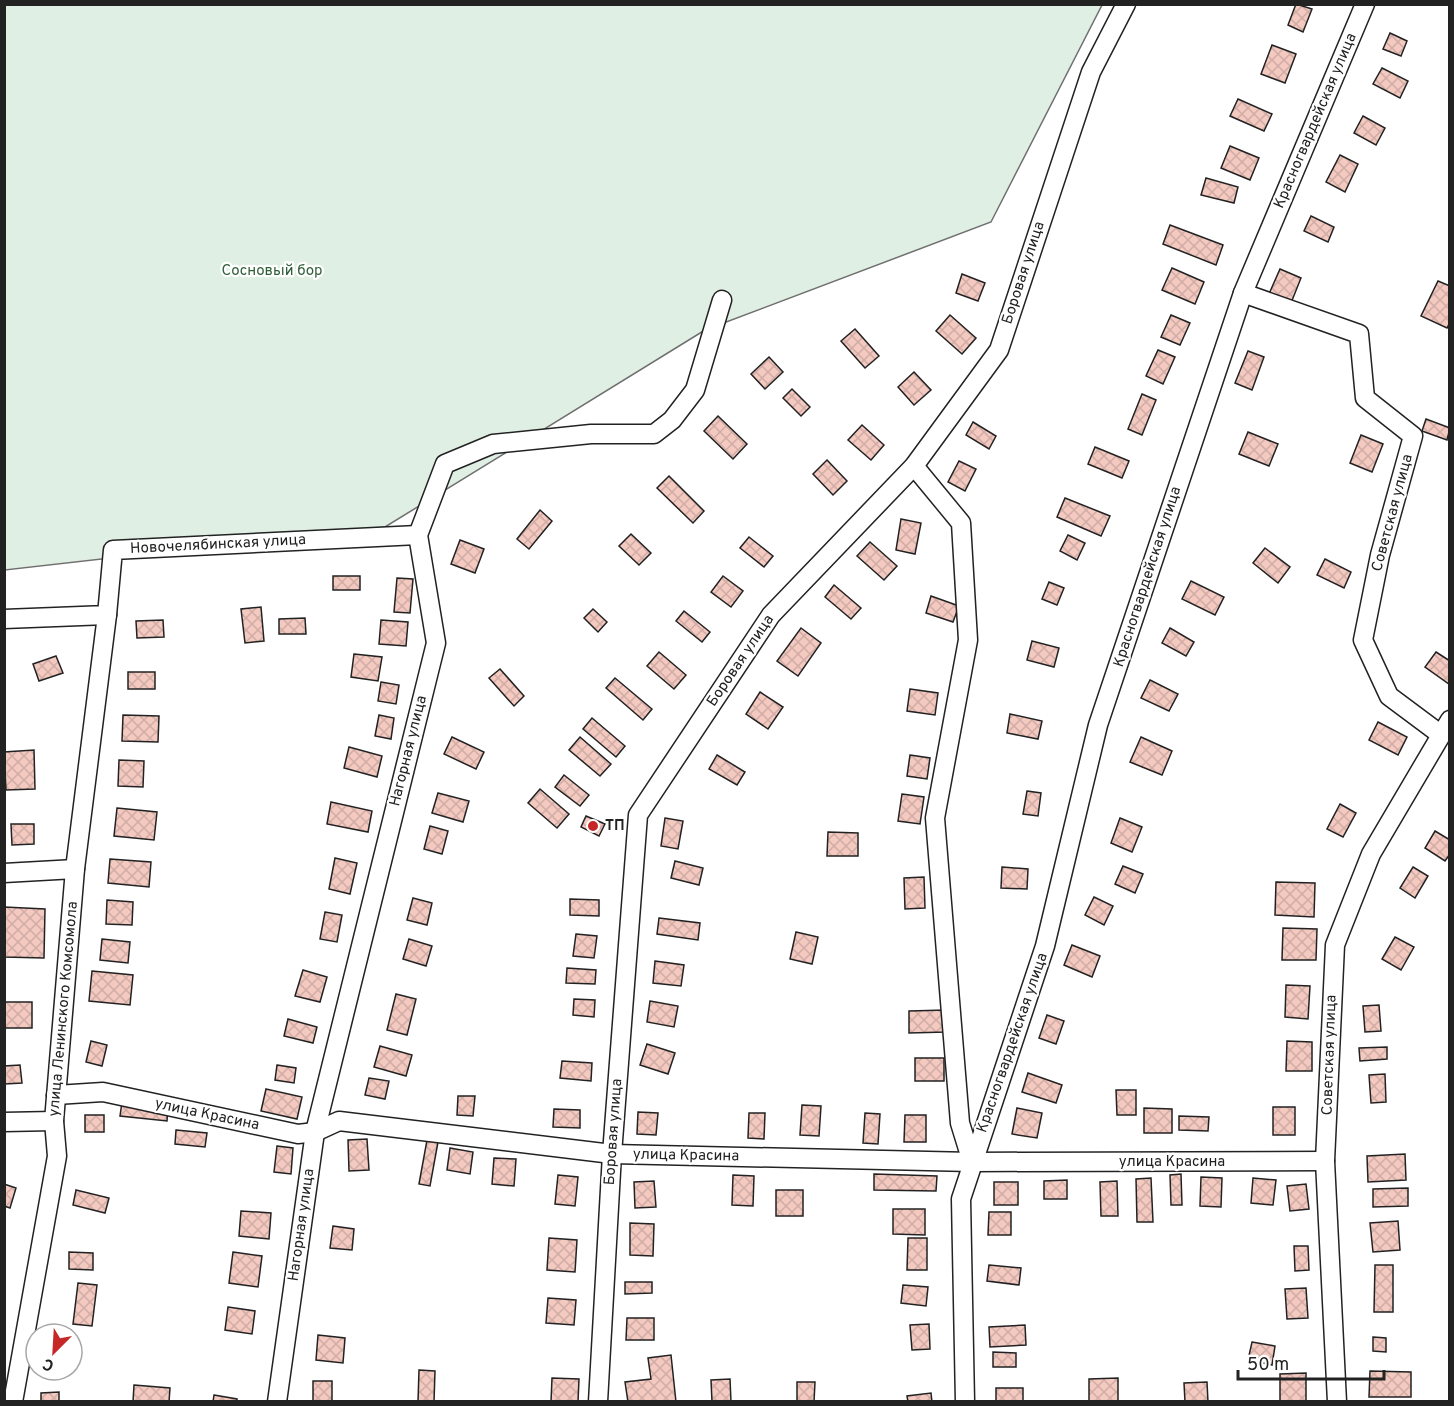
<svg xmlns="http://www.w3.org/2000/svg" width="1454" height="1406" viewBox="0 0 1454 1406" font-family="Overpass,sans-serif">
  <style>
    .green { fill: #e0efe3; stroke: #6f6f6f; stroke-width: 1.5 }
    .building { fill: url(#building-cross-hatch); stroke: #222; stroke-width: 1.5 }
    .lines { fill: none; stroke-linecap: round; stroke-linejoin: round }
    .minor-casing { stroke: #222; stroke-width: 21 }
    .minor { stroke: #fff; stroke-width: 18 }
    .poi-dot { fill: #c62828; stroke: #fff; stroke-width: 2 }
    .labels { text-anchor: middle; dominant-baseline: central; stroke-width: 4.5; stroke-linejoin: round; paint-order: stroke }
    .street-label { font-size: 15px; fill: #222; stroke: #fff }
    .park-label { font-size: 15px; fill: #2f5e38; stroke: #fff }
    .poi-label { font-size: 15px; font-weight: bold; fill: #222; stroke: #fff; text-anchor: start }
  </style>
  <defs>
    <pattern id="building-cross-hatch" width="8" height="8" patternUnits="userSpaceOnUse" patternTransform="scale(1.5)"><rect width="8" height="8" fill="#f3c9c0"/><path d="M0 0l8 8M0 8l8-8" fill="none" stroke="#d0aca5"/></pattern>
  </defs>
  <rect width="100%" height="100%" fill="#fff"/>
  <polygon class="green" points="4,5 1102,5 991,222 705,330 385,527 5,570"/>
  <g class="building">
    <polygon points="1296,4 1312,9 1303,32 1288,25"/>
    <polygon points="1390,33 1407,41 1401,56 1383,49"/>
    <polygon points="1272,45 1296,54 1285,83 1261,74"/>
    <polygon points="1382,68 1408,81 1400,98 1373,84"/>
    <polygon points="1238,99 1272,114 1264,131 1230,116"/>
    <polygon points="1363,116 1385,128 1376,145 1354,133"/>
    <polygon points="1230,146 1259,158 1250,180 1221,168"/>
    <polygon points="1340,155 1358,164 1345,192 1326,182"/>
    <polygon points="1206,178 1238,187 1234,203 1201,195"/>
    <polygon points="1311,216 1334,227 1328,242 1304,231"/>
    <polygon points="1170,225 1223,245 1216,265 1163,244"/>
    <polygon points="1172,268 1204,282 1195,304 1162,290"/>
    <polygon points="1280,269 1301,278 1291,303 1269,294"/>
    <polygon points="962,274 985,283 978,301 956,293"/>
    <polygon points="1438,281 1450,286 1450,322 1447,328 1421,316"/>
    <polygon points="950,315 976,338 962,354 936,331"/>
    <polygon points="1171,315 1190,323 1180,345 1161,337"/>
    <polygon points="855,329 879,356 865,368 841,341"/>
    <polygon points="1158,350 1175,357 1163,384 1146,376"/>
    <polygon points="1248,351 1264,357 1252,390 1235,383"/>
    <polygon points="769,357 783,372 765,389 751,374"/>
    <polygon points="914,372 931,390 914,405 898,387"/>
    <polygon points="792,389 810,407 801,416 783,398"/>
    <polygon points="1142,394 1156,400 1142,435 1128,429"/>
    <polygon points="718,416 747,444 733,459 704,431"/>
    <polygon points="1426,419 1450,428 1447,440 1422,431"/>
    <polygon points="973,422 996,436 989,449 966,435"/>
    <polygon points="862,425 884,445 871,460 848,440"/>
    <polygon points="1248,432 1278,444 1269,466 1239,454"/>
    <polygon points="1361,435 1383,444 1372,472 1350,463"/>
    <polygon points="1095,447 1129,461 1122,478 1088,464"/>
    <polygon points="827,460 847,481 833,495 813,474"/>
    <polygon points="959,461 976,469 965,491 948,482"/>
    <polygon points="669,476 704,511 693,523 657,488"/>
    <polygon points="1065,498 1110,516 1101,536 1057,517"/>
    <polygon points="540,510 552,521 529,549 517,539"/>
    <polygon points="901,519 921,523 915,554 896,550"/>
    <polygon points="631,534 651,553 639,565 619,546"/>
    <polygon points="1068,535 1085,543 1077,560 1060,551"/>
    <polygon points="749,537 773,556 764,567 740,548"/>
    <polygon points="460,540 484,549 475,573 451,564"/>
    <polygon points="870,542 897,566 884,580 857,556"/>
    <polygon points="1265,548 1290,567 1278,583 1253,563"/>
    <polygon points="1325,559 1351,572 1344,588 1317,575"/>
    <rect x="333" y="576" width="27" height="14"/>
    <polygon points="723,576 743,591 731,607 711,592"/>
    <polygon points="397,578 413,579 410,613 394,612"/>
    <polygon points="1191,581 1224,597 1215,615 1182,599"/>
    <polygon points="1049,582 1064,588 1057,605 1042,599"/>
    <polygon points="834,585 861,608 851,619 825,597"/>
    <polygon points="931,596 959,606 953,622 926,613"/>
    <polygon points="261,607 264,641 245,643 241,609"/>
    <polygon points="593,609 607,622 598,632 584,618"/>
    <polygon points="684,611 710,632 702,642 676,621"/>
    <polygon points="305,618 306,634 279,634 279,619"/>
    <polygon points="163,620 164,637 137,638 136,621"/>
    <polygon points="381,620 408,622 406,646 379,644"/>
    <polygon points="801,628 821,643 798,676 777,661"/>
    <polygon points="1170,628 1194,642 1186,656 1162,643"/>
    <polygon points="1032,641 1059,648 1054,667 1027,660"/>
    <polygon points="659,652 686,675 674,689 647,666"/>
    <polygon points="1436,652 1450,661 1449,684 1425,667"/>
    <polygon points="354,654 382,657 378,681 351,677"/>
    <polygon points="56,656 63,673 39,681 33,664"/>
    <polygon points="500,669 524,696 514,706 489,678"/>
    <rect x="128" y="672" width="27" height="17"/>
    <polygon points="615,678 652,709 643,720 606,688"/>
    <polygon points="1150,680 1178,694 1169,711 1141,698"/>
    <polygon points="381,682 399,685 396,704 378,701"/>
    <polygon points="910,689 938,693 935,715 907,711"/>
    <polygon points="760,692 783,707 768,729 746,714"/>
    <polygon points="1010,714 1042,721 1038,739 1007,733"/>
    <polygon points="123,715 159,716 158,742 122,741"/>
    <polygon points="379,715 394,718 391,739 375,736"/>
    <polygon points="592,718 625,746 616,757 583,729"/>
    <polygon points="1378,722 1407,737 1398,755 1369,740"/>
    <polygon points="452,737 484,752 476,769 444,754"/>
    <polygon points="580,737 611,764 600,776 569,750"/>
    <polygon points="1141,737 1172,751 1162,775 1130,762"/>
    <polygon points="349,747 382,756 377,777 344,768"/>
    <polygon points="34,750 35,789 6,790 4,752"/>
    <polygon points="717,755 745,772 737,785 709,769"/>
    <polygon points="910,755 930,758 927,779 907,776"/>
    <polygon points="119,760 144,761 143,787 118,786"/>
    <polygon points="564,775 589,795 580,806 555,787"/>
    <polygon points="540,789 569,814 557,828 528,803"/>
    <polygon points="1027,791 1041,793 1038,816 1023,814"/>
    <polygon points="438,793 469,801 463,822 432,813"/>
    <polygon points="902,794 924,797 920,824 898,821"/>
    <polygon points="331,802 372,811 368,832 327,824"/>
    <polygon points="1340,804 1356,813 1343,837 1327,829"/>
    <polygon points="117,808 157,812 154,840 114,836"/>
    <polygon points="586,816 605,824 599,836 581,827"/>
    <polygon points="665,818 683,821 678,849 661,846"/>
    <polygon points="1120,818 1142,827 1132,852 1111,843"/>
    <polygon points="11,824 34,824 34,844 12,845"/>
    <polygon points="430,826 448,831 442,854 424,849"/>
    <polygon points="1435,831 1450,840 1450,854 1445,861 1425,848"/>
    <polygon points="828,832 858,833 858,856 827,856"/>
    <polygon points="335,858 357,863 350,894 329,889"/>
    <polygon points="110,859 151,862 149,887 108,883"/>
    <polygon points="675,861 703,868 699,885 671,878"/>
    <polygon points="1123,866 1143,874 1135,893 1115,884"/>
    <polygon points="1002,867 1028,869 1027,889 1001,888"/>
    <polygon points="1413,867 1428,876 1415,898 1400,888"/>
    <polygon points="924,877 925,908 905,909 904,878"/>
    <polygon points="1276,882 1315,883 1314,917 1275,915"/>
    <polygon points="1094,897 1113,906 1104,925 1085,915"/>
    <polygon points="413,898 432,903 427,925 407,920"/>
    <polygon points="570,899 599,900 599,916 570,915"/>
    <polygon points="107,900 133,902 132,925 106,924"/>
    <polygon points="4,907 45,909 44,958 4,957"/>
    <polygon points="325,912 342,915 337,942 320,939"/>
    <polygon points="659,918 700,923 698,940 657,934"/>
    <polygon points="1283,928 1317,929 1316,960 1282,960"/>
    <polygon points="796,932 818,937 812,964 790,959"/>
    <polygon points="576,934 597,936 594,958 573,956"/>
    <polygon points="1395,937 1414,947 1401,970 1382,959"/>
    <polygon points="102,939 130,942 128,963 100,960"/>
    <polygon points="409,939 432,946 426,966 403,959"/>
    <polygon points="1072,945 1100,956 1092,977 1064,965"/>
    <polygon points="655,961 684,965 681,986 653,983"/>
    <polygon points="567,968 596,970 595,984 566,983"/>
    <polygon points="303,970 327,977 320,1002 295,996"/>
    <polygon points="92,971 133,975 130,1005 89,1001"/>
    <polygon points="1286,985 1310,986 1308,1019 1285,1017"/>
    <polygon points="396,994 416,999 407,1035 387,1030"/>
    <polygon points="574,999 595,1000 594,1017 573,1015"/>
    <polygon points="650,1001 678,1006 674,1027 647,1022"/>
    <rect x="4" y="1002" width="28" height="26"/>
    <polygon points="1379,1005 1381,1031 1365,1032 1363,1006"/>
    <polygon points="946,1010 946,1032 909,1033 909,1011"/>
    <polygon points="1047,1015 1064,1021 1056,1044 1039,1038"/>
    <polygon points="288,1019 317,1027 313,1043 284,1036"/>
    <polygon points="91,1041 107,1045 102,1066 86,1062"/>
    <polygon points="1287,1041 1312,1042 1312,1071 1286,1071"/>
    <polygon points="647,1044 675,1053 668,1074 640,1065"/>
    <polygon points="380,1046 412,1055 406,1076 374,1067"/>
    <polygon points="1387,1047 1387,1059 1360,1061 1359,1048"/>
    <rect x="915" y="1058" width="29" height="23"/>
    <polygon points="562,1061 592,1063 591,1081 560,1078"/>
    <polygon points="20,1065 22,1083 5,1084 4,1066"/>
    <polygon points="277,1065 296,1068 294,1083 275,1080"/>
    <polygon points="1028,1073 1062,1085 1056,1103 1022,1092"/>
    <polygon points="1385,1074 1386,1102 1371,1103 1369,1075"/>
    <polygon points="369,1078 389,1081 385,1099 365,1095"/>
    <polygon points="266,1089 302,1097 297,1119 261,1111"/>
    <polygon points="1116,1090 1136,1090 1136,1115 1117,1115"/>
    <polygon points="458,1096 475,1096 473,1116 457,1115"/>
    <polygon points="122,1102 168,1107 167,1121 120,1116"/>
    <polygon points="802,1105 821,1106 819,1136 800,1135"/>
    <rect x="1273" y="1107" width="22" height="28"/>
    <polygon points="1017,1108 1042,1113 1037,1138 1012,1134"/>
    <polygon points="1144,1108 1172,1109 1172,1133 1144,1133"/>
    <polygon points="554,1109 580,1110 580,1128 553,1127"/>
    <polygon points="638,1112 658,1113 656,1135 637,1134"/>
    <polygon points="749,1113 765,1113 764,1139 748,1138"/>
    <polygon points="865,1113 880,1114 878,1144 863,1143"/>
    <rect x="85" y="1115" width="19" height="17"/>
    <polygon points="905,1115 926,1115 926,1142 904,1142"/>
    <polygon points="1179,1116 1209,1117 1208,1131 1179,1130"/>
    <polygon points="176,1130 207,1133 205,1147 175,1144"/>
    <polygon points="367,1139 369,1170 349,1171 348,1140"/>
    <polygon points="427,1140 438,1142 430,1186 419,1184"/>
    <polygon points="277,1146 293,1148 291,1174 274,1172"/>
    <polygon points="450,1148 473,1152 470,1174 447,1170"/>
    <polygon points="1405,1154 1406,1180 1368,1182 1367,1156"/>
    <polygon points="494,1158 516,1159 514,1186 492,1184"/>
    <polygon points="874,1174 937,1176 936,1191 874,1190"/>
    <polygon points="1181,1174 1182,1205 1171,1205 1170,1175"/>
    <polygon points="558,1175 578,1177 575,1206 555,1204"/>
    <polygon points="733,1175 754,1176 753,1206 732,1205"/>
    <polygon points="1201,1177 1222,1178 1221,1207 1200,1206"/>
    <polygon points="1151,1178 1153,1222 1137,1222 1136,1179"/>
    <polygon points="1253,1178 1276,1180 1273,1205 1251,1203"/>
    <polygon points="1067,1180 1067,1199 1044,1199 1044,1181"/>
    <polygon points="654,1181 656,1207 635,1208 634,1182"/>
    <polygon points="1117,1181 1118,1216 1101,1216 1100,1182"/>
    <rect x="994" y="1182" width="24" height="23"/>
    <polygon points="4,1184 16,1188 10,1208 4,1206"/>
    <polygon points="1306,1184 1309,1209 1290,1211 1287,1186"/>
    <polygon points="1408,1188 1408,1206 1373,1207 1373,1189"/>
    <polygon points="76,1190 109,1198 105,1213 73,1205"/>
    <rect x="776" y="1190" width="27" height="26"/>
    <polygon points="893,1209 925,1209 925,1235 893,1234"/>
    <polygon points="241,1211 271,1213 269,1239 239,1236"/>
    <polygon points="989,1212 1011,1212 1011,1235 988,1235"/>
    <polygon points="1398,1221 1400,1250 1373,1252 1370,1223"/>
    <polygon points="630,1223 654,1224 653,1256 630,1255"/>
    <polygon points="333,1226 354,1229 352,1250 330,1248"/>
    <polygon points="549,1238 577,1240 575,1272 547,1270"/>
    <polygon points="908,1238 927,1238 927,1270 907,1270"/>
    <polygon points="1294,1246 1308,1246 1309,1270 1295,1271"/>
    <polygon points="69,1252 93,1253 93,1270 69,1269"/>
    <polygon points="233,1252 262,1256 258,1287 229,1283"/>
    <polygon points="989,1265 1021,1268 1019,1285 987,1281"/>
    <polygon points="1375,1265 1393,1265 1393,1312 1374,1312"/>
    <polygon points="625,1282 652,1282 652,1293 625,1294"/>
    <polygon points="78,1283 97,1285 92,1326 73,1324"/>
    <polygon points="903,1285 928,1287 926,1306 901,1303"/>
    <polygon points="1306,1288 1308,1318 1287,1319 1285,1289"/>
    <polygon points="548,1298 576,1300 574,1325 546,1323"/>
    <polygon points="228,1307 255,1311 252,1334 225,1330"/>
    <polygon points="627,1318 654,1318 654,1340 626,1340"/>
    <polygon points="929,1324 930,1349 912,1350 910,1325"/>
    <polygon points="1025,1325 1026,1345 990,1347 989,1327"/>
    <polygon points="318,1335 345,1338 343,1363 316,1360"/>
    <polygon points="1373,1337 1386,1338 1386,1352 1373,1351"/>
    <polygon points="1252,1342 1275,1346 1272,1365 1248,1360"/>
    <polygon points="993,1352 1016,1353 1016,1367 993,1367"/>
    <polygon points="671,1355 676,1402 628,1402 625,1382 651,1379 648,1358"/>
    <polygon points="419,1370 435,1371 434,1402 418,1402"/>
    <polygon points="1370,1371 1411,1372 1411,1397 1369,1397"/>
    <polygon points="1306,1373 1306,1401 1280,1401 1280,1374"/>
    <polygon points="552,1378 579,1379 578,1402 551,1402"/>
    <polygon points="1118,1378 1118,1402 1089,1402 1089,1379"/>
    <polygon points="730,1379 731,1402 712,1402 711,1380"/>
    <rect x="313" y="1381" width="19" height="21"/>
    <polygon points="797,1382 815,1382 814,1402 797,1402"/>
    <polygon points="1207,1382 1208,1402 1185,1402 1184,1383"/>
    <polygon points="134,1385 170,1388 169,1402 133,1402"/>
    <rect x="996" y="1388" width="27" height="14"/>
    <polygon points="59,1392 59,1402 41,1402 41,1393"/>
    <polygon points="931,1393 932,1402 908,1402 907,1396"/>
    <polygon points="214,1395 237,1399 237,1402 213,1402"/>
  </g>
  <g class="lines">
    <g class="minor-casing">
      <g id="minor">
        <polyline points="1243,293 1359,334 1365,398 1413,436 1380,555 1363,640 1389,696 1440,734"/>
        <polyline points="914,466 961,523 968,640 935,818 960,1123 972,1162"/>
        <polyline points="4,619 107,615 113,550 418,535"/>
        <polyline points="4,873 75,869"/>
        <polyline points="56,1095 103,1092 298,1134 315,1132 339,1121 612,1154 972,1162 1325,1161"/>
        <polyline points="4,1122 54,1121"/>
        <polyline points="13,1402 57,1156 54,1121 75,869 107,615"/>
        <polyline points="277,1402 315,1132 436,643 418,535 445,464 493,444 591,434 654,434 672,420 695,390 722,300"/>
        <polyline points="598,1402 612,1154 638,815 771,615 914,466 999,350 1091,72 1126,4"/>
        <polyline points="965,1402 961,1199 1045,946 1098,725 1243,293 1365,4"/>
        <polyline points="1337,1402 1325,1161 1335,945 1371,854 1450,720"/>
      </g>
    </g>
    <use href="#minor" class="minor"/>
  </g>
  <circle class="poi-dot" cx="593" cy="826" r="6"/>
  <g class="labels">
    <g class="street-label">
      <text transform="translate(1316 121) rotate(-67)">Красногвардейская улица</text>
      <text transform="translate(1024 273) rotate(-72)">Боровая улица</text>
      <text transform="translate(1393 513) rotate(-75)">Советская улица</text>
      <text transform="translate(218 545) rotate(-3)">Новочелябинская улица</text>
      <text transform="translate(1148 577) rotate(-72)">Красногвардейская улица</text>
      <text transform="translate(741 661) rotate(-56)">Боровая улица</text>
      <text transform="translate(409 751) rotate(-76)">Нагорная улица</text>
      <text transform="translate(64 1009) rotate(-85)">улица Ленинского Комсомола</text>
      <text transform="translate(1013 1043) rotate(-71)">Красногвардейская улица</text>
      <text transform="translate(1330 1055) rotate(-88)">Советская улица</text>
      <text transform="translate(207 1115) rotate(12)">улица Красина</text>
      <text transform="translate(614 1132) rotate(-86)">Боровая улица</text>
      <text transform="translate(686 1156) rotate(1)">улица Красина</text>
      <text x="1172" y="1162">улица Красина</text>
      <text transform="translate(302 1225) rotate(-82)">Нагорная улица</text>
    </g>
    <g class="park-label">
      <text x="272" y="271">Сосновый бор</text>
    </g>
    <g class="poi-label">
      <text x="605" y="826">ТП</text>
    </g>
  </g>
  <rect width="1454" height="1406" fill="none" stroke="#222222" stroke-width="12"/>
  <g transform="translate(54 1352) rotate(204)"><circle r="28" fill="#ffffff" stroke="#a7a7a7" stroke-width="1.5"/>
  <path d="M0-4.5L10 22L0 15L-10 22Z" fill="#c62828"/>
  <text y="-9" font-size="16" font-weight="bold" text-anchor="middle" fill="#222222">С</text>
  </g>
  <path d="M1238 1370v9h146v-9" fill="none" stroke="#222222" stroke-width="3"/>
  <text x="1247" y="1370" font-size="18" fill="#222222" stroke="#ffffff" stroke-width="4.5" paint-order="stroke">50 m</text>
</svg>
